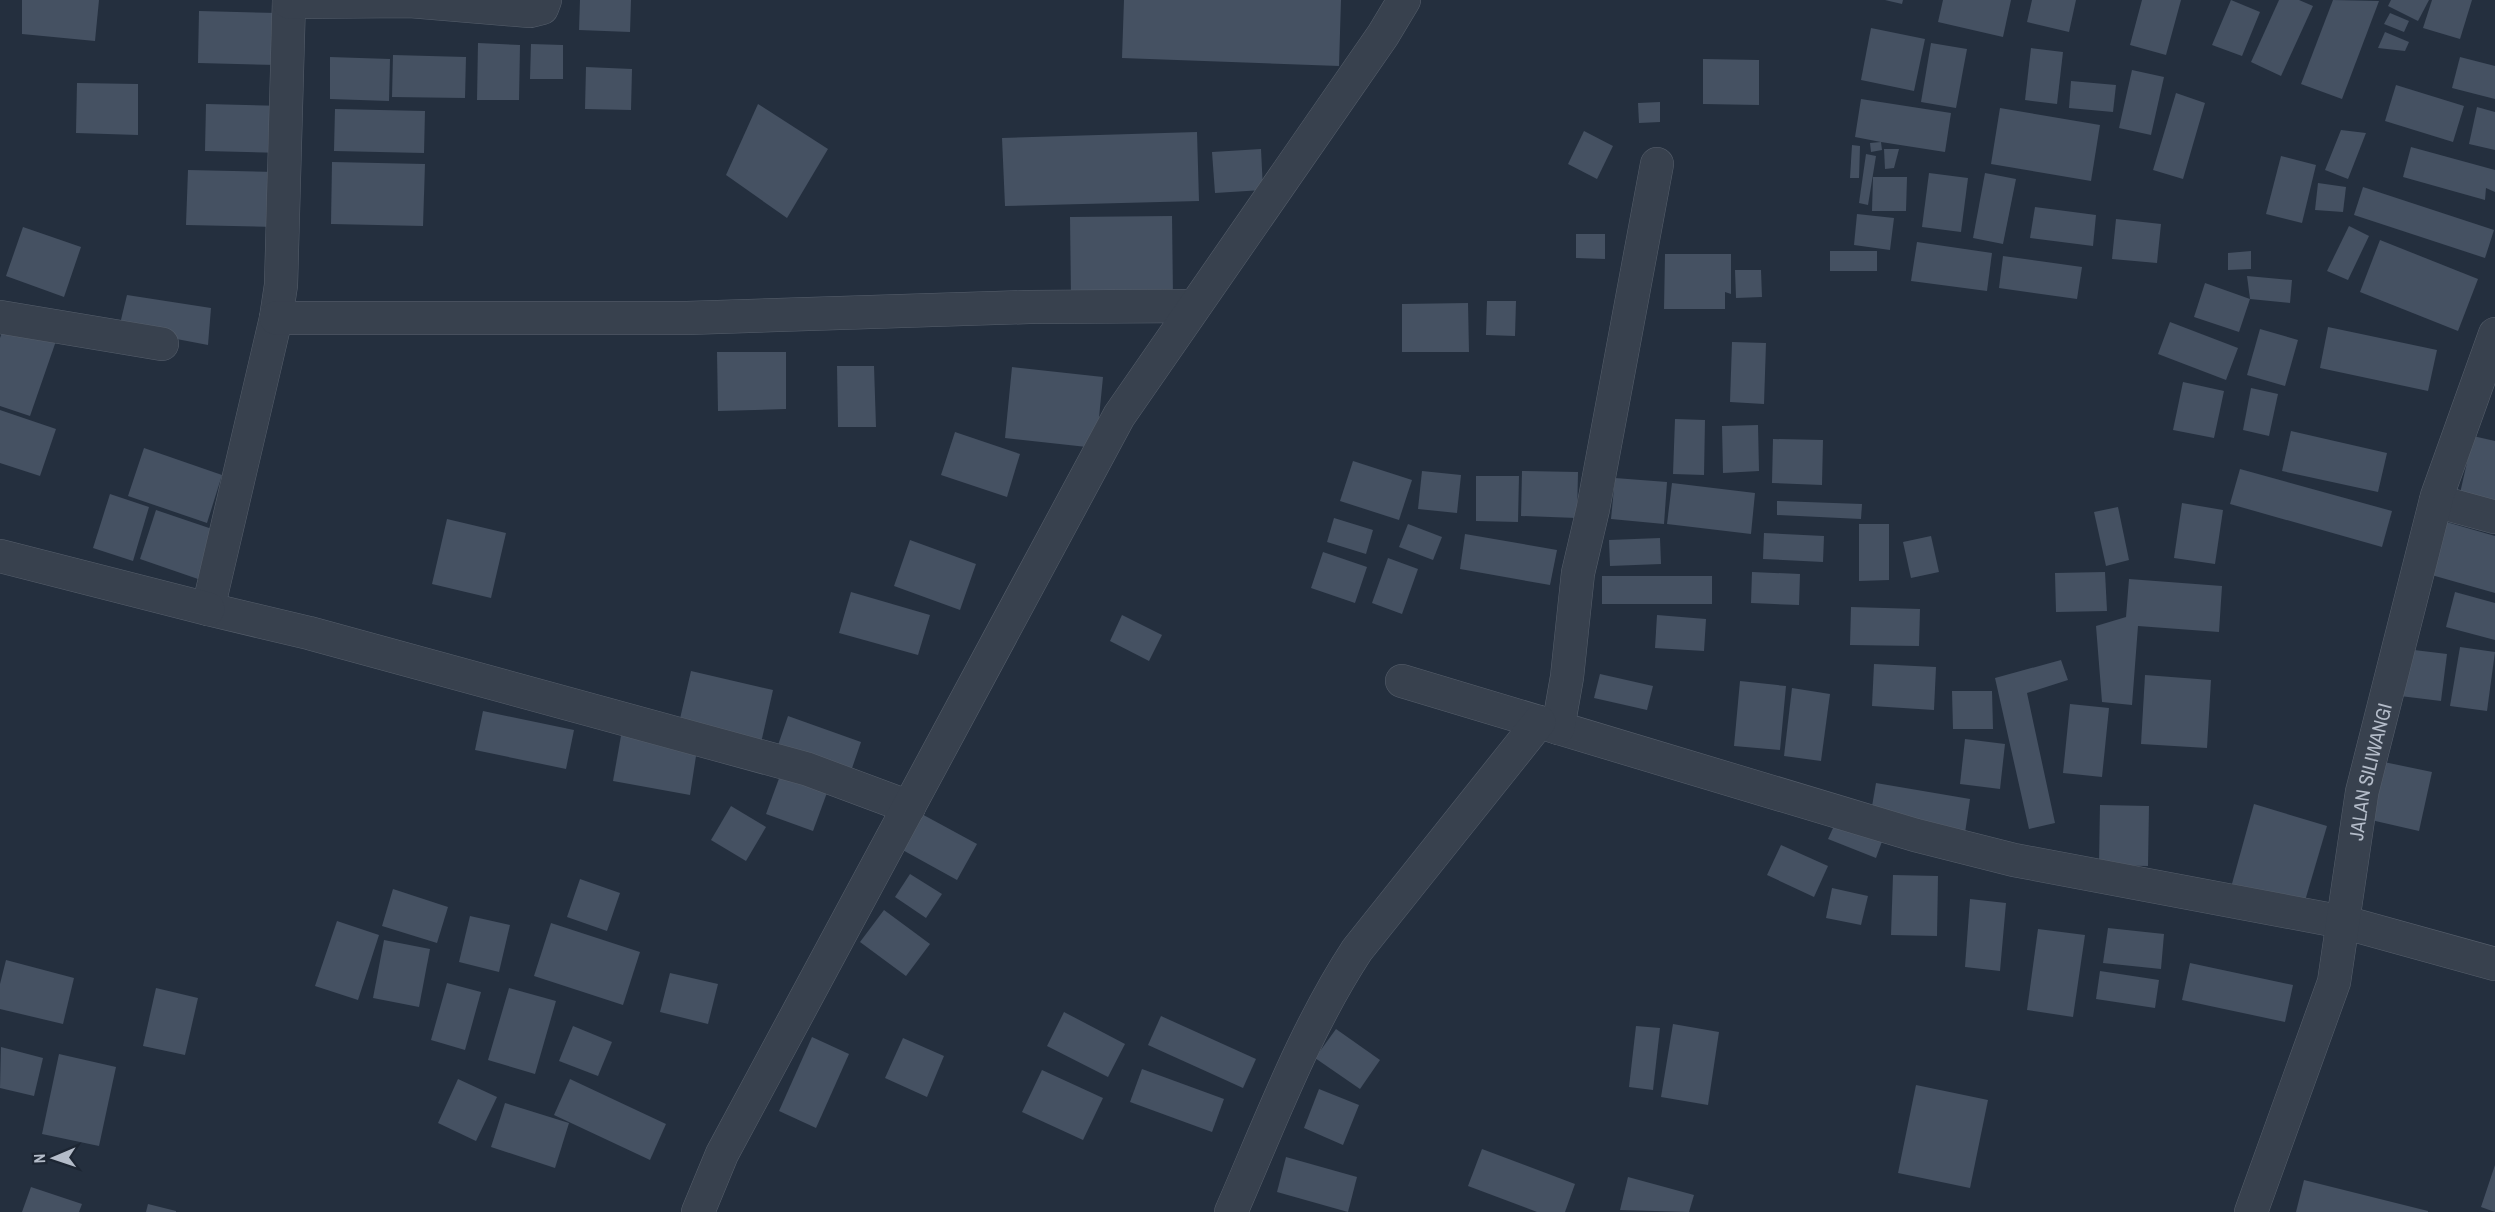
<svg xmlns="http://www.w3.org/2000/svg" width="2495" height="1212" viewBox="0 0 2495 1212" font-family="'Archivo Narrow',sans-serif">
  <style>
    .building { fill: #455162 }
    .lines { fill: none; stroke-linecap: round; stroke-linejoin: round }
    .minor-casing { stroke: #565f6c; stroke-width: 34 }
    .minor { stroke: #38414e; stroke-width: 33 }
    .labels { text-anchor: middle; dominant-baseline: central; stroke-width: 5; stroke-linejoin: round; paint-order: stroke }
    .street-label { font-size: 20px; fill: #b4bcc9; stroke: #1d2633 }
  </style>
  <rect width="100%" height="100%" fill="#242f3e"/>
  <g class="building">
    <polygon points="22,0 99,0 95,41 22,34"/>
    <polygon points="580,0 631,0 630,32 579,30"/>
    <polygon points="1124,0 1341,0 1339,66 1122,58"/>
    <polygon points="1885,0 1903,0 1902,4"/>
    <polygon points="1943,0 2011,0 2003,37 1938,22"/>
    <polygon points="2032,0 2076,0 2069,32 2027,22"/>
    <polygon points="2142,0 2181,0 2166,55 2130,45"/>
    <polygon points="2231,0 2260,12 2242,56 2212,45"/>
    <polygon points="2279,0 2299,0 2313,6 2281,76 2251,62"/>
    <polygon points="2333,0 2379,1 2342,99 2301,84"/>
    <polygon points="2391,0 2429,0 2418,21 2388,6"/>
    <polygon points="2432,0 2472,0 2460,39 2423,28"/>
    <polygon points="199,11 278,13 277,65 198,63"/>
    <polygon points="2390,13 2409,21 2404,32 2384,24"/>
    <polygon points="1871,28 1925,39 1914,91 1861,80"/>
    <polygon points="2385,32 2409,42 2405,51 2378,48"/>
    <polygon points="478,43 520,45 519,100 477,100"/>
    <polygon points="1931,43 1967,49 1956,108 1921,102"/>
    <polygon points="531,44 563,45 563,79 530,79"/>
    <polygon points="2031,48 2063,52 2057,104 2025,100"/>
    <polygon points="393,55 466,57 465,98 392,97"/>
    <polygon points="330,57 390,59 389,101 330,99"/>
    <polygon points="2460,57 2495,66 2495,99 2452,88"/>
    <polygon points="1703,59 1759,60 1759,105 1703,104"/>
    <polygon points="586,67 632,69 631,110 585,109"/>
    <polygon points="2132,70 2164,77 2151,135 2119,128"/>
    <polygon points="2071,81 2116,85 2113,112 2069,108"/>
    <polygon points="77,83 138,84 138,135 76,133"/>
    <polygon points="2396,85 2464,106 2453,142 2385,121"/>
    <polygon points="2176,93 2205,103 2183,179 2153,170"/>
    <polygon points="1861,99 1951,113 1945,152 1881,142 1882,150 1871,152 1870,143 1881,142 1855,137"/>
    <polygon points="1660,102 1660,122 1639,123 1638,103"/>
    <polygon points="206,104 286,106 285,153 205,151"/>
    <polygon points="758,104 828,149 787,218 726,175"/>
    <polygon points="2477,107 2495,112 2495,150 2469,144"/>
    <polygon points="2000,108 2100,125 2091,181 1991,164"/>
    <polygon points="335,109 425,111 424,153 334,151"/>
    <polygon points="2341,130 2366,133 2348,179 2325,170"/>
    <polygon points="1584,131 1613,146 1597,179 1568,164"/>
    <polygon points="1197,132 1199,201 1005,206 1002,138"/>
    <polygon points="1852,145 1860,146 1859,178 1850,178"/>
    <polygon points="2411,147 2495,170 2495,192 2486,188 2485,200 2403,177"/>
    <polygon points="1261,149 1263,190 1215,193 1212,152"/>
    <polygon points="1884,149 1899,149 1894,168 1885,169"/>
    <polygon points="1866,154 1876,156 1868,205 1859,203"/>
    <polygon points="2281,156 2316,165 2302,223 2266,214"/>
    <polygon points="332,162 425,164 423,226 331,224"/>
    <polygon points="188,170 276,172 276,227 186,225"/>
    <polygon points="1929,173 1968,178 1961,232 1922,227"/>
    <polygon points="1985,173 2016,179 2003,244 1973,238"/>
    <polygon points="1873,177 1907,177 1906,211 1872,211"/>
    <polygon points="2318,183 2346,187 2343,212 2315,210"/>
    <polygon points="2363,187 2494,230 2485,258 2354,215"/>
    <polygon points="2035,207 2096,215 2093,246 2030,238"/>
    <polygon points="1857,214 1894,218 1890,250 1854,245"/>
    <polygon points="1172,216 1173,297 1071,298 1070,217"/>
    <polygon points="2116,219 2161,224 2157,263 2112,259"/>
    <polygon points="2349,226 2369,236 2348,280 2327,271"/>
    <polygon points="23,227 81,247 64,297 6,276"/>
    <polygon points="1576,234 1605,234 1605,259 1576,258"/>
    <polygon points="2380,240 2478,279 2458,331 2360,292"/>
    <polygon points="1917,242 1992,253 1987,291 1911,281"/>
    <rect x="1830" y="251" width="47" height="20"/>
    <polygon points="2251,251 2251,269 2228,270 2228,253"/>
    <polygon points="1665,254 1731,254 1731,294 1725,292 1725,309 1664,309"/>
    <polygon points="2003,256 2082,267 2077,299 1999,288"/>
    <polygon points="1735,270 1761,270 1762,297 1736,298"/>
    <polygon points="2247,276 2292,280 2290,303 2250,299"/>
    <polygon points="2205,283 2250,299 2239,332 2194,317"/>
    <polygon points="127,295 211,308 208,345 119,328"/>
    <polygon points="1487,301 1516,301 1515,336 1486,335"/>
    <polygon points="1468,303 1469,352 1402,352 1402,304"/>
    <polygon points="2170,322 2238,348 2226,380 2158,354"/>
    <polygon points="5,324 56,341 30,416 0,406 0,338"/>
    <polygon points="2328,327 2437,350 2428,391 2320,368"/>
    <polygon points="2260,329 2298,340 2285,386 2247,375"/>
    <polygon points="1732,342 1766,343 1764,404 1730,402"/>
    <polygon points="717,352 786,352 786,409 718,411"/>
    <polygon points="837,366 874,366 876,427 838,427"/>
    <polygon points="1012,367 1103,377 1096,448 1005,438"/>
    <polygon points="2183,382 2224,391 2214,438 2173,430"/>
    <polygon points="2251,388 2278,394 2269,436 2243,430"/>
    <polygon points="0,410 56,429 40,476 0,463"/>
    <polygon points="1675,419 1705,420 1704,475 1673,474"/>
    <polygon points="1758,425 1759,471 1723,473 1722,426"/>
    <polygon points="2291,431 2387,453 2378,492 2282,471"/>
    <polygon points="955,432 1020,454 1007,497 941,475"/>
    <polygon points="2473,436 2495,441 2495,510 2458,502"/>
    <polygon points="1773,439 1823,440 1822,485 1772,483"/>
    <polygon points="144,448 222,475 207,523 128,496"/>
    <polygon points="1353,461 1412,480 1399,520 1340,501"/>
    <polygon points="2240,469 2392,511 2382,547 2230,504"/>
    <polygon points="1422,471 1461,475 1457,513 1418,509"/>
    <polygon points="1522,471 1578,472 1577,518 1521,516"/>
    <polygon points="1476,476 1519,476 1518,522 1476,521"/>
    <polygon points="1615,478 1667,482 1664,524 1611,519"/>
    <polygon points="1672,483 1755,493 1751,534 1667,524"/>
    <polygon points="110,494 149,507 133,561 93,548"/>
    <polygon points="1777,501 1862,504 1861,519 1777,515"/>
    <polygon points="2182,503 2223,510 2215,564 2174,558"/>
    <polygon points="2118,507 2129,560 2106,566 2094,512"/>
    <polygon points="156,510 215,530 198,579 140,559"/>
    <polygon points="1334,518 1373,530 1366,554 1327,542"/>
    <polygon points="447,519 506,533 491,598 432,584"/>
    <polygon points="2436,519 2495,536 2495,593 2421,572"/>
    <polygon points="1408,524 1442,537 1433,560 1399,547"/>
    <polygon points="1859,524 1889,524 1889,580 1859,581"/>
    <polygon points="1764,533 1824,536 1823,562 1763,559"/>
    <polygon points="1465,534 1557,550 1550,585 1460,569"/>
    <polygon points="1931,536 1939,572 1911,578 1903,542"/>
    <polygon points="1660,538 1661,564 1610,566 1609,540"/>
    <polygon points="910,540 976,564 960,610 894,586"/>
    <polygon points="1323,552 1367,567 1355,603 1311,588"/>
    <polygon points="1388,558 1418,569 1402,614 1372,603"/>
    <polygon points="1752,572 1800,574 1799,605 1751,603"/>
    <polygon points="2105,572 2107,611 2056,612 2055,573"/>
    <rect x="1602" y="576" width="110" height="28"/>
    <polygon points="2129,579 2222,586 2219,632 2138,626 2132,705 2102,702 2096,626 2126,617"/>
    <polygon points="851,592 930,615 918,655 839,633"/>
    <polygon points="2455,592 2495,603 2495,640 2446,627"/>
    <polygon points="1851,607 1920,609 1919,646 1850,645"/>
    <polygon points="1122,615 1162,635 1149,661 1110,641"/>
    <polygon points="1657,615 1706,619 1704,651 1655,648"/>
    <polygon points="2460,647 2495,652 2487,711 2450,706"/>
    <polygon points="2406,649 2447,654 2441,701 2400,696"/>
    <polygon points="2061,660 2068,680 2027,693 2055,823 2029,829 1995,678"/>
    <polygon points="1874,664 1936,667 1934,710 1872,706"/>
    <polygon points="691,671 773,690 761,743 679,723"/>
    <polygon points="1600,674 1653,686 1647,710 1594,698"/>
    <polygon points="2145,675 2211,680 2207,748 2141,744"/>
    <polygon points="1740,681 1786,686 1780,750 1734,746"/>
    <polygon points="1792,688 1830,694 1821,761 1784,756"/>
    <polygon points="1952,691 1992,691 1993,729 1953,729"/>
    <polygon points="2070,704 2109,708 2102,777 2063,773"/>
    <polygon points="483,711 574,730 566,769 475,750"/>
    <polygon points="788,716 861,742 850,774 777,748"/>
    <polygon points="622,730 698,743 690,795 613,781"/>
    <polygon points="1965,739 2005,744 2000,789 1960,784"/>
    <polygon points="2384,762 2432,772 2419,831 2371,820"/>
    <polygon points="781,773 828,790 813,831 766,814"/>
    <polygon points="1876,783 1970,799 1965,833 1870,818"/>
    <polygon points="2254,804 2327,826 2302,911 2230,891"/>
    <polygon points="2100,805 2149,806 2148,866 2099,865"/>
    <polygon points="731,806 766,827 746,861 711,840"/>
    <polygon points="918,812 977,844 957,880 899,848"/>
    <polygon points="1838,817 1884,836 1876,858 1828,839"/>
    <polygon points="1781,845 1828,866 1814,897 1767,875"/>
    <polygon points="910,874 942,894 926,918 895,897"/>
    <polygon points="1893,875 1938,876 1937,936 1891,935"/>
    <polygon points="580,879 620,893 607,931 567,917"/>
    <polygon points="1832,888 1868,896 1861,925 1826,918"/>
    <polygon points="393,889 448,907 437,943 382,926"/>
    <polygon points="1970,899 2006,903 2000,971 1965,967"/>
    <polygon points="884,910 930,944 906,976 860,942"/>
    <polygon points="470,916 510,925 499,972 459,962"/>
    <polygon points="337,921 379,935 358,1000 315,986"/>
    <polygon points="551,923 640,952 623,1005 534,976"/>
    <polygon points="2108,928 2164,934 2161,969 2103,963"/>
    <polygon points="2038,929 2085,935 2073,1017 2027,1010"/>
    <polygon points="384,940 430,949 419,1007 373,998"/>
    <polygon points="6,960 74,978 63,1024 0,1009 0,984"/>
    <polygon points="2190,963 2293,985 2285,1022 2182,1000"/>
    <polygon points="2100,971 2159,980 2155,1008 2096,999"/>
    <polygon points="670,973 718,984 708,1024 660,1012"/>
    <polygon points="447,983 481,992 465,1050 431,1040"/>
    <polygon points="156,988 198,998 185,1055 143,1046"/>
    <polygon points="509,988 556,1001 535,1074 488,1060"/>
    <polygon points="1064,1012 1125,1044 1108,1077 1047,1046"/>
    <polygon points="1161,1016 1256,1059 1243,1088 1148,1045"/>
    <polygon points="1673,1024 1719,1032 1708,1105 1661,1097"/>
    <polygon points="573,1026 612,1042 598,1076 559,1061"/>
    <polygon points="1636,1026 1660,1028 1653,1090 1629,1087"/>
    <polygon points="1336,1029 1380,1060 1360,1089 1315,1058"/>
    <polygon points="812,1037 849,1054 816,1128 779,1111"/>
    <polygon points="903,1038 944,1056 927,1097 885,1078"/>
    <polygon points="1,1047 43,1058 34,1096 0,1088"/>
    <polygon points="59,1054 116,1067 99,1146 42,1134"/>
    <polygon points="1142,1069 1224,1099 1212,1132 1130,1102"/>
    <polygon points="1042,1070 1103,1098 1083,1140 1022,1112"/>
    <polygon points="458,1079 497,1097 476,1141 438,1123"/>
    <polygon points="570,1079 666,1124 650,1160 554,1115"/>
    <polygon points="1916,1085 1988,1100 1970,1188 1898,1173"/>
    <polygon points="1319,1089 1359,1105 1343,1145 1304,1128"/>
    <polygon points="505,1103 569,1123 555,1168 491,1147"/>
    <polygon points="1482,1149 1575,1184 1565,1212 1537,1212 1468,1186"/>
    <polygon points="1286,1157 1357,1177 1348,1212 1277,1192"/>
    <polygon points="2495,1165 2495,1212 2481,1207"/>
    <polygon points="1628,1177 1694,1195 1689,1212 1620,1210"/>
    <polygon points="2304,1180 2428,1211 2428,1212 2296,1212"/>
    <polygon points="31,1187 82,1204 79,1212 22,1212"/>
    <polygon points="148,1204 176,1211 176,1212 146,1212"/>
  </g>
  <g class="lines">
    <g class="minor-casing">
      <g id="minor">
        <polyline points="289,0 281,285 276,318 208,609 309,633 807,769 909,807"/>
        <polyline points="289,2 410,1 530,11 542,8 545,0"/>
        <polyline points="0,317 162,344"/>
        <polyline points="276,318 687,318 1029,307 1193,306"/>
        <polyline points="2436,501 2495,517"/>
        <polyline points="0,556 208,609"/>
        <polyline points="1402,681 1915,835 2014,860 2343,922 2495,964"/>
        <polyline points="1558,728 1567,677 1578,573 1593,509 1657,164"/>
        <polyline points="698,1212 722,1154 1119,416 1383,35 1404,0"/>
        <path d="M1231,1212c39,-89 73,-181 126,-262l182,-228"/>
        <path id="s1" d="M2251,1212l83,-230 28,-190 75,-296 58,-162"/>
      </g>
    </g>
    <use href="#minor" class="minor"/>
  </g>
  <g class="labels">
    <g class="street-label">
      <text stroke="none"><textPath href="#s1" startOffset="458">JALAN SILIWANGI</textPath></text>
    </g>
  </g>
  <g transform="translate(54 1158) rotate(268)" stroke="#1d2633" stroke-width="4.5" paint-order="stroke">
  <path d="M0-4.5L10 22L0 15L-10 22Z" fill="#b4bcc9"/>
  <text y="-9" font-size="16" font-weight="bold" text-anchor="middle" fill="#b4bcc9">N</text>
  </g>
</svg>
